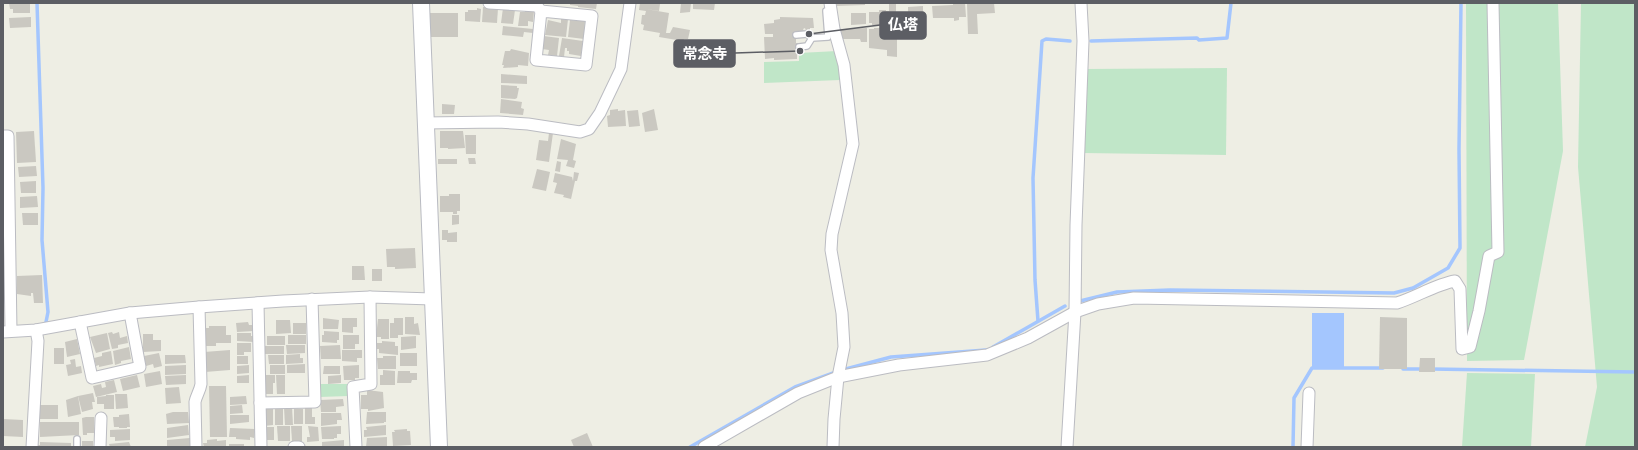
<svg xmlns="http://www.w3.org/2000/svg" width="1638" height="450" viewBox="0 0 1638 450" font-family="'Asap Condensed','Noto Sans JP',sans-serif">
  <style>
    .green { fill: #c0e6c8 }
    .water { fill: #a4c6fe }
    .lines { fill: none; stroke-linecap: round; stroke-linejoin: round }
    .stream { stroke: #a4c6fe; stroke-width: 3.5 }
    .building { fill: #cac8c1 }
    .lane-casing { stroke: #bbbcc2; stroke-width: 8 }
    .street-casing { stroke: #bbbcc2; stroke-width: 13 }
    .secondary-casing { stroke: #b9bbc2; stroke-width: 18 }
    .lane { stroke: #fff; stroke-width: 5.5 }
    .street { stroke: #fff; stroke-width: 11 }
    .secondary { stroke: #fff; stroke-width: 16 }
    .leader { fill: none; stroke: #5c5e64; stroke-width: 1.5 }
    .callout-dot { fill: #5c5e64; stroke: #fff; stroke-width: 1.5 }
    .callout { fill: #5c5e64; stroke: #5c5e64; stroke-width: 1.5 }
    .callout-label { font-size: 15px; text-anchor: middle; font-weight: bold; fill: #fff }
  </style>
  <rect width="100%" height="100%" fill="#eeeee4"/>
  <g class="green">
    <polygon points="1466,3 1558,3 1563,151 1524,360 1467,361"/>
    <polygon points="1581,3 1635,3 1635,447 1585,447 1597,387 1578,167"/>
    <polygon points="837,51 840,80 764,83 764,62 799,61 799,53"/>
    <polygon points="1227,68 1226,155 1083,153 1085,69"/>
    <polygon points="1467,373 1535,374 1531,447 1462,447"/>
    <polygon points="318,384 348,384 349,396 319,397"/>
  </g>
  <rect class="water" x="1312" y="313" width="32" height="55"/>
  <g class="lines">
    <g class="stream">
      <polyline points="37,3 43,188 42,240 48,312 45,327"/>
      <polyline points="1091,41 1197,38 1199,40 1227,38 1231,3"/>
      <polyline points="1080,301 1117,292 1170,290 1394,293 1413,288 1448,268 1460,248 1459,149 1461,3"/>
      <polyline points="1038,321 1035,280 1033,178 1042,41 1046,39 1070,41"/>
      <polyline points="993,347 1065,306"/>
      <polyline points="1403,369 1423,369"/>
      <polyline points="1431,369 1635,372"/>
      <polyline points="842,370 891,357 986,350"/>
      <polyline points="690,447 795,387 836,372"/>
      <polyline points="1293,447 1294,398 1312,368 1383,368"/>
    </g>
  </g>
  <g class="building">
    <polygon points="9,3 30,3 30,13 13,13 13,9 10,9"/>
    <polygon points="570,3 597,3 596,9 578,7 578,6 570,5"/>
    <polygon points="640,3 660,4 659,11 646,9 669,13 666,33 670,33 673,27 690,30 688,39 684,39 683,41 659,37 660,33 643,30 644,25 641,24 642,15 645,15 646,11 639,10"/>
    <polygon points="681,3 691,3 690,12 680,13"/>
    <polygon points="693,3 715,3 714,10 693,9"/>
    <polygon points="836,3 865,3 865,5 836,6"/>
    <polygon points="889,3 896,3 896,23 884,23 884,25 872,25 872,23 869,23 869,12 879,12 879,10 886,10 886,11 889,11"/>
    <polygon points="953,3 965,3 966,17 959,17 959,20 954,21 954,18 933,18 932,6 953,5"/>
    <polygon points="967,3 994,3 995,13 977,14 978,34 968,34"/>
    <polygon points="923,6 923,17 908,18 908,7"/>
    <polygon points="483,7 498,8 497,23 482,22"/>
    <polygon points="477,8 481,9 480,22 465,21 465,12 468,12 468,10 477,10"/>
    <polygon points="503,8 515,10 513,24 501,23"/>
    <polygon points="525,10 534,11 533,22 528,21 528,26 518,26 520,12 525,12"/>
    <rect x="430" y="13" width="28" height="24"/>
    <polygon points="851,13 866,13 866,24 851,25"/>
    <polygon points="31,17 31,27 10,28 9,18"/>
    <polygon points="780,17 813,18 814,28 810,28 810,31 806,31 805,28 803,29 804,31 796,31 796,43 799,43 799,51 797,51 797,59 774,60 774,58 765,59 764,37 773,37 773,34 765,34 764,24 774,23 774,20 780,19"/>
    <polygon points="561,18 568,19 566,37 545,35 548,20 561,23"/>
    <polygon points="570,20 585,21 584,39 568,37"/>
    <polygon points="503,26 533,29 533,33 524,32 523,37 502,35"/>
    <polygon points="867,28 867,42 861,42 860,39 841,39 841,29"/>
    <polygon points="874,28 885,28 897,31 897,57 887,56 887,50 869,48 869,29 874,29"/>
    <polygon points="544,36 559,38 557,56 548,55 549,50 542,49"/>
    <polygon points="562,38 583,41 581,56 569,54 569,51 567,51 567,48 565,48 564,57 559,56"/>
    <polygon points="511,49 529,53 528,66 518,65 518,67 503,68 504,65 502,65 505,51 510,51"/>
    <polygon points="501,74 527,76 527,84 501,83"/>
    <polygon points="501,85 517,86 517,88 519,88 517,98 515,99 501,98"/>
    <polygon points="501,99 522,102 521,108 524,109 523,115 500,113"/>
    <polygon points="442,104 455,105 454,114 442,114"/>
    <polygon points="618,109 618,111 625,110 626,126 608,127 607,116 610,115 610,110"/>
    <polygon points="654,109 658,130 645,132 642,113"/>
    <polygon points="638,110 640,126 629,127 627,111"/>
    <polygon points="34,131 36,162 17,163 16,132"/>
    <polygon points="440,131 463,131 465,148 448,149 448,148 440,148"/>
    <polygon points="549,133 553,133 549,162 536,160 539,140 548,141"/>
    <polygon points="465,135 476,135 476,154 466,154"/>
    <polygon points="561,139 576,144 573,160 576,161 574,168 566,166 568,160 557,159"/>
    <polygon points="468,158 475,158 476,164 469,164"/>
    <rect x="438" y="159" width="19" height="5"/>
    <polygon points="557,161 561,162 560,172 555,171"/>
    <polygon points="36,166 37,176 19,177 18,167"/>
    <polygon points="537,169 550,172 546,191 532,188"/>
    <polygon points="574,172 579,173 577,181 575,181 571,199 563,197 564,195 554,193 557,183 553,182 555,173 572,177 573,181"/>
    <polygon points="36,181 36,193 21,193 20,182"/>
    <polygon points="449,194 460,194 460,211 457,211 457,214 453,214 453,212 440,212 440,196 449,196"/>
    <polygon points="37,196 38,207 20,208 20,197"/>
    <polygon points="22,213 38,213 38,225 23,225"/>
    <polygon points="452,215 459,215 459,224 452,225"/>
    <polygon points="442,230 448,230 448,233 457,232 457,242 447,242 447,240 442,240"/>
    <polygon points="415,248 416,268 395,269 395,267 387,267 386,249"/>
    <polygon points="352,266 364,266 365,280 352,280"/>
    <rect x="372" y="269" width="10" height="12"/>
    <polygon points="42,275 43,303 34,303 33,293 31,293 31,296 17,294 17,276"/>
    <polygon points="405,317 414,317 414,324 418,323 420,335 405,334"/>
    <polygon points="1380,317 1407,318 1407,369 1379,369"/>
    <polygon points="323,318 339,320 338,329 323,329"/>
    <polygon points="342,318 357,318 357,327 353,327 353,333 342,332"/>
    <polygon points="394,318 403,318 403,335 398,335 398,338 390,338 390,323 394,323"/>
    <polygon points="378,319 389,319 389,339 381,339 381,337 376,337"/>
    <polygon points="276,320 290,320 291,333 276,334"/>
    <polygon points="248,322 249,325 253,325 254,331 237,332 236,323"/>
    <rect x="293" y="323" width="13" height="11"/>
    <polygon points="209,326 226,326 226,335 231,335 231,343 216,343 216,346 204,346 205,328 209,328"/>
    <polygon points="324,331 339,332 339,340 337,340 337,343 322,342 322,335 324,335"/>
    <polygon points="112,332 113,334 119,332 120,338 127,336 128,343 118,345 118,348 112,349 108,333"/>
    <polygon points="107,333 110,349 96,353 90,337"/>
    <polygon points="237,333 251,333 251,336 254,336 254,342 237,341"/>
    <polygon points="143,334 153,334 153,340 161,340 161,351 143,352"/>
    <rect x="288" y="335" width="18" height="9"/>
    <polygon points="343,335 359,335 359,344 355,344 355,349 343,349"/>
    <rect x="267" y="336" width="18" height="9"/>
    <polygon points="416,336 416,348 401,350 401,337"/>
    <polygon points="77,339 80,354 67,357 65,342"/>
    <polygon points="382,341 395,342 395,346 398,346 398,355 379,353 379,349 376,349 376,343 382,343"/>
    <polygon points="237,343 251,343 251,352 244,352 244,355 237,355"/>
    <polygon points="286,345 305,345 305,353 287,354"/>
    <polygon points="340,345 341,359 321,359 320,346"/>
    <rect x="264" y="346" width="20" height="8"/>
    <polygon points="129,347 131,359 121,361 121,363 115,365 113,351"/>
    <rect x="54" y="348" width="10" height="16"/>
    <polygon points="230,350 230,370 205,372 204,352"/>
    <polygon points="342,350 362,350 362,358 357,358 357,362 342,361"/>
    <polygon points="111,351 113,364 99,367 99,365 96,366 94,358 102,356 102,353"/>
    <polygon points="159,353 162,366 154,368 153,364 146,366 144,356"/>
    <rect x="400" y="353" width="17" height="13"/>
    <polygon points="300,354 300,358 303,358 303,363 286,364 286,355"/>
    <polygon points="165,355 185,355 186,363 165,364"/>
    <polygon points="268,355 284,355 284,364 269,364"/>
    <rect x="237" y="356" width="11" height="8"/>
    <polygon points="383,356 396,356 396,369 378,369 377,358 383,358"/>
    <polygon points="1420,358 1435,358 1435,372 1419,372"/>
    <polygon points="75,359 76,367 81,366 82,373 68,376 66,365 71,364 70,360"/>
    <polygon points="305,364 305,373 287,373 287,365"/>
    <polygon points="186,365 186,374 165,375 165,366"/>
    <polygon points="249,365 249,373 237,374 237,366"/>
    <rect x="270" y="365" width="15" height="9"/>
    <polygon points="359,365 359,378 355,378 355,380 344,380 343,366"/>
    <polygon points="324,366 340,366 340,374 323,374"/>
    <polygon points="383,370 395,371 395,385 380,385 380,375 383,375"/>
    <polygon points="160,371 162,384 146,387 144,374"/>
    <polygon points="398,371 410,371 410,373 417,373 417,380 412,380 411,383 397,383"/>
    <polygon points="137,375 140,387 123,391 120,379"/>
    <polygon points="186,375 186,384 166,385 165,376"/>
    <polygon points="249,375 249,383 237,383 237,376"/>
    <polygon points="264,375 275,375 275,383 273,383 273,394 265,394"/>
    <polygon points="276,375 285,375 285,394 277,394"/>
    <polygon points="341,375 341,383 328,384 328,376"/>
    <polygon points="114,380 117,392 96,397 93,386 101,384 102,388 106,387 105,382"/>
    <polygon points="209,386 226,386 227,437 210,437"/>
    <polygon points="179,387 181,403 166,404 165,388"/>
    <polygon points="367,390 383,392 384,408 368,411 368,409 361,409 361,395 367,395"/>
    <polygon points="93,393 95,402 92,402 93,409 82,412 78,396"/>
    <polygon points="115,394 127,394 128,408 116,409"/>
    <polygon points="106,395 114,395 114,409 104,409 104,404 97,404 97,397 106,396"/>
    <polygon points="78,396 81,414 68,417 66,400"/>
    <polygon points="246,396 247,404 230,405 230,397"/>
    <polygon points="343,399 344,406 336,407 336,412 321,412 320,400"/>
    <rect x="40" y="405" width="18" height="14"/>
    <polygon points="242,405 243,413 230,414 230,406"/>
    <polygon points="292,407 293,425 285,425 284,408"/>
    <polygon points="305,407 312,407 312,417 315,417 315,424 305,424"/>
    <polygon points="264,408 273,408 273,425 264,426"/>
    <rect x="275" y="408" width="8" height="17"/>
    <rect x="294" y="409" width="9" height="15"/>
    <polygon points="173,412 188,412 189,423 167,424 166,414"/>
    <polygon points="367,412 386,412 386,422 384,422 384,423 366,424"/>
    <polygon points="321,413 341,413 342,420 337,420 337,424 321,426"/>
    <polygon points="129,414 130,427 127,427 127,428 119,428 119,427 114,427 113,417 119,417 119,415"/>
    <polygon points="230,415 249,415 249,422 230,424"/>
    <polygon points="86,417 94,417 94,433 87,433 87,435 83,435 82,418"/>
    <polygon points="3,419 23,420 23,437 3,436"/>
    <polygon points="40,422 79,422 79,435 40,437"/>
    <polygon points="188,425 189,435 167,438 167,428"/>
    <polygon points="386,425 386,435 364,437 364,430 367,430 366,427"/>
    <polygon points="277,426 290,426 290,441 278,441"/>
    <polygon points="291,426 302,426 302,441 292,441"/>
    <polygon points="308,426 318,427 319,441 307,442 307,437 310,437"/>
    <polygon points="341,426 341,434 337,434 337,438 334,438 334,439 322,439 321,427"/>
    <polygon points="263,427 274,427 274,440 266,440"/>
    <polygon points="230,428 255,429 254,438 250,437 250,440 236,439 236,437 229,437"/>
    <polygon points="130,429 130,440 115,441 115,437 110,437 110,430"/>
    <polygon points="407,429 407,431 410,431 411,445 393,446 392,432 395,432 394,430"/>
    <polygon points="587,433 593,447 574,447 571,440"/>
    <polygon points="387,437 387,447 366,447 367,438"/>
    <polygon points="190,438 190,447 167,447 167,440"/>
    <polygon points="217,439 217,441 226,440 226,447 204,447 203,443 207,443 207,440"/>
    <polygon points="344,440 344,447 322,447 322,442"/>
    <rect x="82" y="441" width="11" height="6"/>
    <polygon points="40,442 71,443 71,447 38,447 38,445 40,445"/>
    <polygon points="129,442 131,447 110,447 109,444"/>
    <rect x="229" y="444" width="15" height="3"/>
  </g>
  <g class="lines">
    <g class="lane-casing">
      <g id="lane">
        <polyline points="796,35 807,34 812,38"/>
        <polyline points="799,47 807,46 812,38 828,37 826,11 831,11"/>
        <polyline points="77,447 77,439"/>
      </g>
    </g>
    <g class="street-casing">
      <g id="street">
        <polyline points="489,3 537,6 541,11 536,60 586,65 592,16 541,11"/>
        <polyline points="830,3 834,29 844,65 853,144 832,234 831,250 842,313 844,347 838,377 834,419 833,447"/>
        <polyline points="424,123 498,122 528,124 580,132 589,129 600,113 621,69 630,3"/>
        <polyline points="3,136 8,136 11,331"/>
        <polyline points="258,303 261,447"/>
        <polyline points="80,322 92,378 140,367 130,313"/>
        <polyline points="3,332 36,330 130,313 199,307 283,301 370,297 432,299"/>
        <polyline points="260,403 315,402 312,299"/>
        <polyline points="32,447 38,341 36,330"/>
        <polyline points="100,447 101,418"/>
        <path d="M196,447l-1,-45c1,-6 5,-11 6,-18l-2,-77"/>
        <polyline points="294,447 299,447"/>
        <polyline points="356,447 353,387 371,384 370,297"/>
        <path d="M704,447l94,-54 40,-16 61,-12 88,-10 41,-17 47,-26 23,-8 36,-6 263,5c19,-6 40,-19 58,-22l5,8 2,60 8,-2 9,-36 10,-55 9,-4 -5,-249"/>
        <polyline points="1067,447 1075,312 1076,225 1083,41 1081,3"/>
        <polyline points="1307,447 1309,393"/>
      </g>
    </g>
    <g class="secondary-casing">
      <polyline id="secondary" points="421,3 439,447"/>
    </g>
    <use href="#lane" class="lane"/>
    <use href="#street" class="street"/>
    <use href="#secondary" class="secondary"/>
  </g>
  <path class="leader" d="M809 34L880 25M800 51L735 53"/>
  <g class="callout-dot">
    <circle cx="809" cy="34" r="4"/>
    <circle cx="800" cy="51" r="4"/>
  </g>
  <g class="callout">
    <rect x="880" y="12" width="46" height="27" rx="4"/>
    <rect x="674" y="40" width="61" height="27" rx="4"/>
  </g>
  <g class="callout-label">
    <text x="903" y="30">仏塔</text>
    <text x="705" y="59">常念寺</text>
  </g>
  <rect width="1638" height="450" fill="none" stroke="#5c5e64" stroke-width="8"/>
</svg>
